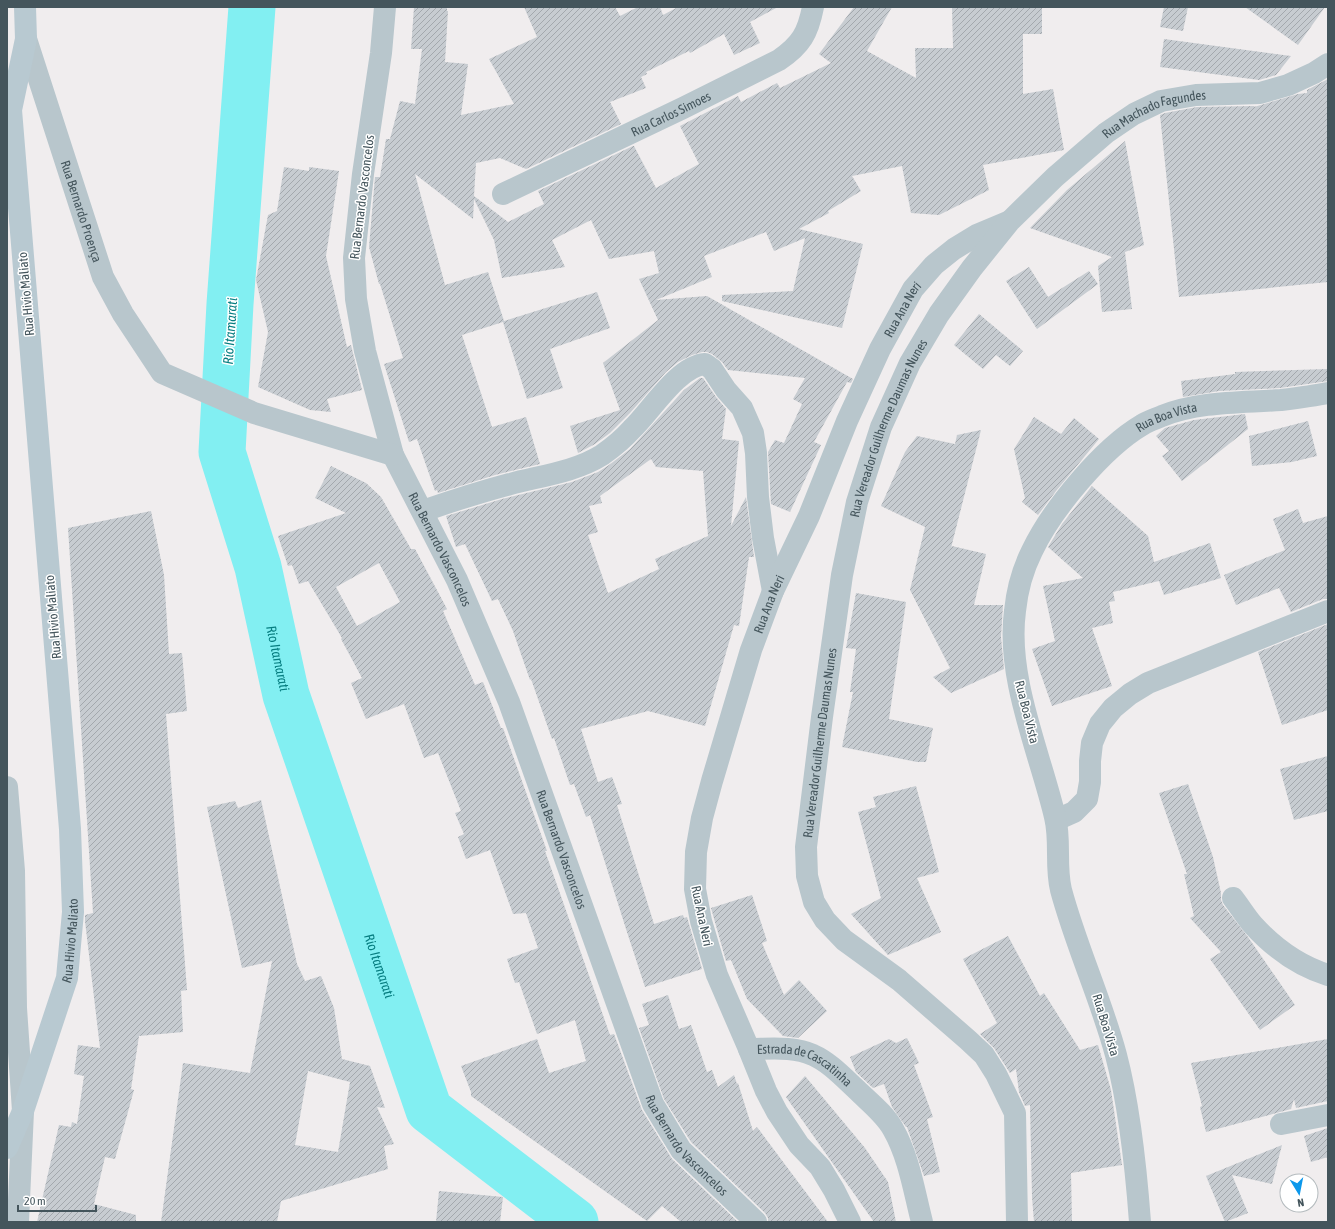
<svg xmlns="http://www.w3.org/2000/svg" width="1335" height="1229" viewBox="0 0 1335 1229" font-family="'Asap Condensed',sans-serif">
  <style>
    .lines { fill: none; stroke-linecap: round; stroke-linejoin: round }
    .river { stroke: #82eff2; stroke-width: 47 }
    .building { fill: url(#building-hatch); fill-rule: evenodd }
    .street { stroke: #b8c6cc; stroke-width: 22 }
    .secondary { stroke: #b8c9d1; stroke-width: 22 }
    .labels { text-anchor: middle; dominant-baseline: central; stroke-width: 3; stroke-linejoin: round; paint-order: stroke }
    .street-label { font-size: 13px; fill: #44555c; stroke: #fff }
    .water-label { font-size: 14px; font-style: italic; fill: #077e81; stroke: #fff }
  </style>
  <defs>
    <pattern id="building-hatch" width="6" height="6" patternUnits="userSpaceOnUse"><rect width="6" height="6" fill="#c7ccd1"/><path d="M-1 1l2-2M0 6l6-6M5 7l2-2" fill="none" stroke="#a3a8ad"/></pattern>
  </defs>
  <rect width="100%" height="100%" fill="#f0edee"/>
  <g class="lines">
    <path class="river" id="s1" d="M252,7l-22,297 -8,148 36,115 28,128 143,415 146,112"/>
  </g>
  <g class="building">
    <polygon points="414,7 447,7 447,11 448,11 445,62 468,64 461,115 514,104 489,59 537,37 524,7 615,7 620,16 638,7 660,7 663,15 678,7 778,7 750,22 760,43 734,55 724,34 690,53 689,51 646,72 647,74 641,77 646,88 610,102 621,124 526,169 500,158 476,163 474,196 508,222 544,204 538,191 633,146 634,146 656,188 699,164 680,126 738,96 741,102 777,83 780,88 831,63 819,54 854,7 892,7 867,51 916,78 915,48 953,48 952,7 1042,7 1042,34 1023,34 1023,94 1053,89 1064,150 983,165 989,190 939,215 911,213 902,166 852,176 861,191 828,211 829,213 799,229 863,244 842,328 722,301 722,295 793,291 805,238 774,251 766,232 704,256 712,277 656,300 707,296 853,379 851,383 847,382 814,442 821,445 790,512 771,504 768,452 775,440 784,443 802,404 793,399 805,378 728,370 722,362 712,354 707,352 702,352 692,355 678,362 666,372 630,413 610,433 595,444 578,453 570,426 620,410 603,363 658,320 639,279 659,273 654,251 609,259 591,220 552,240 565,267 502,278 494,240 474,199 473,219 415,174 445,285 488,272 504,321 597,292 610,328 550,349 563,388 527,399 503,322 462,335 492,427 526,417 540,464 495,475 438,493 437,490 435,491 417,439 409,442 384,364 403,358 380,284 379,284 369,247 375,177 380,177 386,139 390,139 400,101 415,104 422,49 411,49"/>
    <polygon points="1164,7 1188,7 1183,31 1160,27"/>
    <polygon points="1245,7 1325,7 1298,45"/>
    <polygon points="1164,39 1291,56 1276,75 1259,80 1160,67"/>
    <polygon points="1328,79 1328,282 1179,297 1160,115 1165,113 1197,107 1255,106 1254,107 1298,94 1307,93 1307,90"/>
    <polygon points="1125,141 1144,245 1125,252 1132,309 1102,312 1098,266 1112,257 1030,228 1067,190"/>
    <polygon points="284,167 309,171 309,167 339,171 326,256 347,347 351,345 362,390 327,399 331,412 310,410 258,387 268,332 256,280 268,215 277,211"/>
    <polygon points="1029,267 1048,297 1089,271 1098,284 1037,329 1006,281"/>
    <polygon points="979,314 1023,351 1010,366 996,355 983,369 954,345"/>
    <polygon points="1328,369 1328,381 1280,388 1219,391 1183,397 1181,381 1235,374 1235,372"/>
    <path d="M700,378h3l13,19 10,12 -4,30 17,2 -8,85 15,-29 8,60h-5l-10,69 -5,-1 -29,101 -57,-15 -67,18 17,53 14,-5 10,27 -5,1 37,119 29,-9 1,3 3,-1 15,52 -57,18 -19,-58 -36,-114 -4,2 -12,-33 -4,1 -16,-47 -2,1 -21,-60 -1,1 -17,-49 -15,-32 -6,2 -27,-57 -9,3 -10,-31 56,-17 70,-17 26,-10 11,-7 21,-16 54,-59zM651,459l5,8 47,4 5,65 -53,23 4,10 -51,24 -20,-58 10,-3 -9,-26 13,-3 -2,-7z"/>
    <polygon points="1245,414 1248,429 1182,481 1162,456 1169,451 1156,436 1165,428 1194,420"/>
    <polygon points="1034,417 1061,434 1074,418 1099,439 1056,491 1038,515 1022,502 1025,498 1014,449"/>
    <polygon points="1308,421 1317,456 1292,462 1252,466 1249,436"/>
    <polygon points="981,430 951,548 952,546 986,554 974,605 1003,605 1001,637 1004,669 951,693 933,677 950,668 910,590 925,527 881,506 905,452 917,436 955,444 957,435"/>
    <path d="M331,466l35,17 15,14 30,52h4l15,28 17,32 -4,2 32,74 8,-3 18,46h2l44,123h-2l65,184 4,-1 28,76 30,49 66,63h-57l-19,-16 -15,15 -176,-125v-4l-10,-26 76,-27 12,34 37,-12 -11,-41 -38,14 -18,-52 -4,1 -8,-24 31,-11 -12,-35 -13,1 -23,-64 -24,9 -8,-22 6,-3 -9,-21 6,-2 -23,-58 -14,5 -20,-54 -38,15 -15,-36 11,-5 -21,-39 1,-1 -34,-57 -9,3 -7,-19 -4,1 -10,-30 68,-23 -31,-15zM379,563l21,39 -43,24 -21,-39z"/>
    <polygon points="1092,486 1148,536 1154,562 1210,543 1221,578 1164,595 1159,581 1113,592 1115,601 1109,602 1113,623 1092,628 1112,686 1052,706 1032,649 1055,641 1043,586 1083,578 1048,547 1062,524"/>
    <polygon points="1298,509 1303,523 1328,516 1328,599 1323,599 1291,612 1279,588 1236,605 1224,575 1285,550 1273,519"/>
    <polygon points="151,511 164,575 169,654 182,653 187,711 166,714 187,990 181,991 183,1032 139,1036 131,1089 134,1090 115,1159 105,1157 94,1204 136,1215 136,1222 37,1222 59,1125 71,1127 72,1122 77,1124 84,1076 74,1074 78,1045 100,1048 85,921 85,915 93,913 68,528"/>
    <polygon points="856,593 906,602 889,719 933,728 926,762 917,762 842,747 853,692 850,692 856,649 846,648"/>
    <polygon points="1328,624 1328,710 1282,725 1258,652"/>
    <polygon points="1328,756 1328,811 1294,820 1280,769"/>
    <polygon points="1188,784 1213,857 1221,893 1221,900 1223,905 1248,937 1295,1005 1260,1030 1210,959 1221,952 1190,918 1194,916 1184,874 1187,874 1159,793"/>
    <polygon points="916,786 939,872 917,878 941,932 888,955 851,914 881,898 858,812 876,807 873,797"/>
    <path d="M261,800l36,164 8,17 16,-5 13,32 8,51 28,7 15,42 -8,-1 17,37 -10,2 4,23 -107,32 -4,21h-116l22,-159 67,10 22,-112 -30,7 -35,-161 28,-6 3,7zM308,1071l42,11 -12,70 -43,-7z"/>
    <polygon points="752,895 767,941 762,943 784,995 799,980 827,1011 798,1038 783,1036 747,999 731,960 726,961 711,908"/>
    <polygon points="1008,936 1040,996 1044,993 1080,1050 1098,1045 1111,1090 1122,1165 1071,1173 1072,1222 1034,1222 1032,1197 1030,1105 1025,1106 1019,1092 1016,1069 1010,1073 994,1048 980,1034 997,1023 963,959"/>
    <polygon points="668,995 679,1029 691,1025 707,1072 712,1070 718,1087 734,1075 737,1084 738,1083 753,1131 757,1127 828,1222 768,1222 768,1218 765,1213 691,1142 664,1099 639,1028 649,1025 642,1004"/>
    <polygon points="907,1038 919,1063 914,1065 933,1117 927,1119 940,1172 924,1176 907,1127 906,1127 892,1107 884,1084 873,1088 856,1072 850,1057 889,1039 896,1043"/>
    <polygon points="1328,1039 1328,1101 1296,1108 1294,1099 1291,1109 1206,1132 1200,1107 1202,1106 1191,1063"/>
    <polygon points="805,1076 865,1148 888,1182 896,1222 874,1222 786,1097"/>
    <polygon points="1328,1128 1328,1157 1311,1162 1304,1136"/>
    <polygon points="1282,1145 1272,1184 1232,1175 1248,1213 1225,1222 1206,1176"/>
    <polygon points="439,1191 503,1197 500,1222 436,1222"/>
  </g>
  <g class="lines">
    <g class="street">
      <path id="s2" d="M385,7l-4,46 -18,121 -9,84 2,41 9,52 28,104 64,125 52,122 144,402 28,46 75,72"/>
      <path id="s3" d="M26,39l77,238 20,37 39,59 92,40 139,42"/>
      <path id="s4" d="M503,194l180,-86 96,-48c22,-15 29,-27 34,-53"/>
      <path d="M423,511c29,-10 57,-19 87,-27 30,-8 65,-12 92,-29 10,-7 22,-17 30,-26 19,-18 46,-63 73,-65l7,5 14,21 16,18 11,25 3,20 2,44 5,41 10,53"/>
      <polyline points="7,787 14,871 16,1008 23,1111 18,1222"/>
      <polyline points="1056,820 1074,812 1087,799 1090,782 1090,761 1092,743 1100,724 1113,708 1130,694 1148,683 1328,611"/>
      <path d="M1233,898c7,9 13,19 20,27 21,23 46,41 75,50"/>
      <path id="s5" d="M749,1049c20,0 45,-3 64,6 16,7 30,22 43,34 12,12 29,25 37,40 16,28 21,62 29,93"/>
      <polyline points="1281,1124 1328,1115"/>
      <path id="s6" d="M850,1222l-16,-32 -14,-23 -21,-22 -22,-33 -11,-21 -17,-42 -32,-74 -16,-54 -6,-32 1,-37 6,-34 10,-37 39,-131 22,-59 36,-75 38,-95 33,-72 33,-60 21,-24 20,-16 23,-14 31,-13"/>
      <path id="s7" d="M1017,1222l-2,-109 -19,-39 -12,-19 -16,-15 -69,-60 -55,-40 -19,-20 -11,-18 -7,-26 -1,-29 16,-130 20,-142 15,-73 24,-75 29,-64 29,-49 33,-46 37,-46 46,-45 51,-44 28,-19 27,-13 35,-6 64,-2 28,-8 26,-12 14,-9"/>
      <path id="s8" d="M1140,1222c-4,-54 -10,-114 -24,-167 -15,-56 -40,-109 -55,-165 -6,-24 0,-49 -6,-73 -15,-64 -49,-139 -40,-206 2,-20 8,-42 17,-60 20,-42 71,-103 110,-126 6,-4 13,-6 20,-9 38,-15 79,-13 119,-16 16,-2 32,-4 47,-7"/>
    </g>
    <path class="secondary" id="s9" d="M7,1148l16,-37 44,-133 6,-66 -3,-83 -59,-719 15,-71 -1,-32"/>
  </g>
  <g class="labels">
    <g class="street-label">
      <text stroke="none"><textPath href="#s4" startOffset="186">Rua Carlos Simoes</textPath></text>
      <text stroke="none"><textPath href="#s7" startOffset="1316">Rua Machado Fagundes</textPath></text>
      <text transform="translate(362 197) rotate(-83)">Rua Bernardo Vasconcelos</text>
      <text stroke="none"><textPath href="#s3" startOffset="181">Rua Bernardo Proença</textPath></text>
      <text transform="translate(26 294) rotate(-95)">Rua Hivio Maliato</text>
      <text stroke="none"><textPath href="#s6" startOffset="991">Rua Ana Neri</textPath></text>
      <text stroke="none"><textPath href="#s8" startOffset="885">Rua Boa Vista</textPath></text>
      <text stroke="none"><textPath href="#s7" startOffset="890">Rua Vereador Guilherme Daumas Nunes</textPath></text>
      <text stroke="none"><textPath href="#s2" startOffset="560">Rua Bernardo Vasconcelos</textPath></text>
      <text stroke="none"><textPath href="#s6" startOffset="667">Rua Ana Neri</textPath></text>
      <text transform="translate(53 617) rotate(-95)">Rua Hivio Maliato</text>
      <text transform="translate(1027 712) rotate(76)">Rua Boa Vista</text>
      <text stroke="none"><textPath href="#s7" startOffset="566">Rua Vereador Guilherme Daumas Nunes</textPath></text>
      <text stroke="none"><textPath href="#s2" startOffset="884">Rua Bernardo Vasconcelos</textPath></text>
      <text transform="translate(702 916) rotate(78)">Rua Ana Neri</text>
      <text stroke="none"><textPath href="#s9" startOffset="218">Rua Hivio Maliato</textPath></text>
      <text transform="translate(1106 1025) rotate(73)">Rua Boa Vista</text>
      <text stroke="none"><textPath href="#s5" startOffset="60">Estrada de Cascatinha</textPath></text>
      <text stroke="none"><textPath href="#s2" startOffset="1208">Rua Bernardo Vasconcelos</textPath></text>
    </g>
    <g class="water-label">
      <text transform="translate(230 331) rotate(-86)">Rio Itamarati</text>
      <text stroke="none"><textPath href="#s1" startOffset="660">Rio Itamarati</textPath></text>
      <text stroke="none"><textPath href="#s1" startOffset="984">Rio Itamarati</textPath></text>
    </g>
  </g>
  <rect width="1335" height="1229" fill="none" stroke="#44555c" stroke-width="16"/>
  <g transform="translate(1299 1193) rotate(170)"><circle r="19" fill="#ffffff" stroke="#b4bbbe"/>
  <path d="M0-3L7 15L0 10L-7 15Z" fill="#0d98eb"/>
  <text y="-6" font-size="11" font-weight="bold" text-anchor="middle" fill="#44555c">N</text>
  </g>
  <path d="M18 1205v6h78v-6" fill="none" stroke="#44555c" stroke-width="2"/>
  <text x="24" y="1205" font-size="12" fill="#44555c" stroke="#ffffff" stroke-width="3" paint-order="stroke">20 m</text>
</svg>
